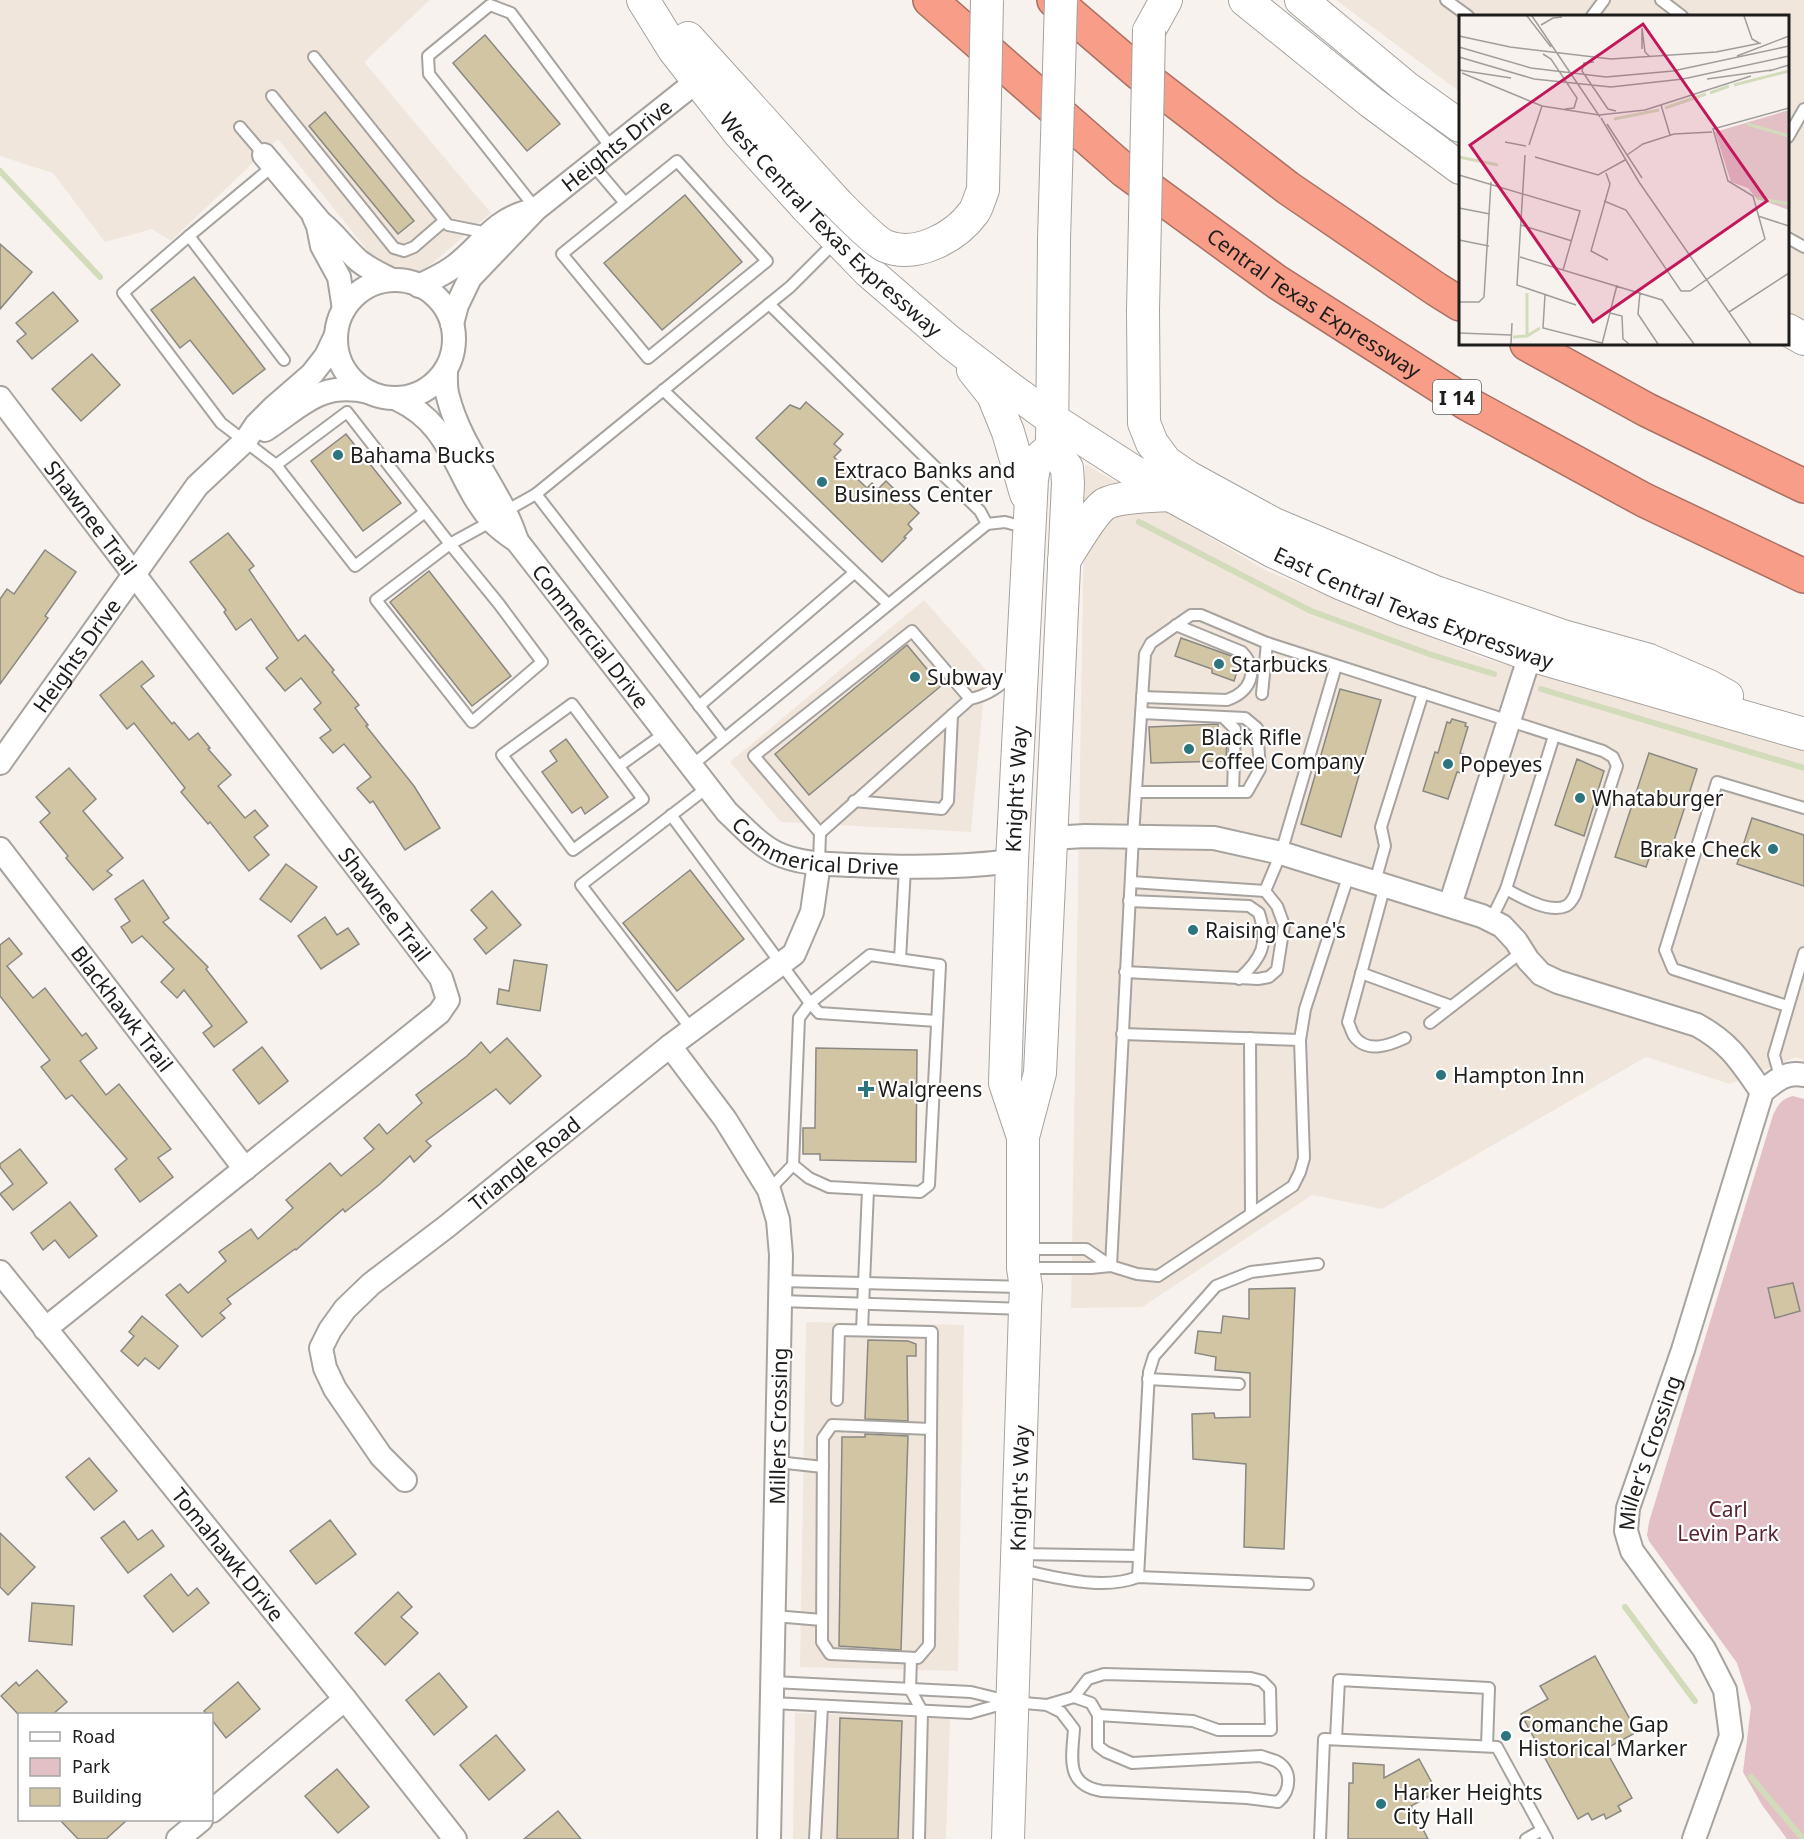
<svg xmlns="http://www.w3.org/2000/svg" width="1804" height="1839" viewBox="0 0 1804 1839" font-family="'Noto Sans',sans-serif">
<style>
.built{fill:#f1e6dc}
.green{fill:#e3bfc6}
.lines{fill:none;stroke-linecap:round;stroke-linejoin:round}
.stream{stroke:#d2dcba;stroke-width:6}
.building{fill:#d1c5a3;stroke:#8a8883;stroke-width:1.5}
.service-casing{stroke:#a7a39f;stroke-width:14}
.minor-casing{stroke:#a7a39f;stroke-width:26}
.secondary-casing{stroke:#a7a39f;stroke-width:34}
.motorway-casing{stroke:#ab7062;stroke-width:36}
.service{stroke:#fff;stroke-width:10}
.minor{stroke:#fff;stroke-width:22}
.secondary{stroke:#fff;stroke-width:32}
.motorway{stroke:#f79d88;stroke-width:33}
.secondary-bridge-casing{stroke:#a7a39f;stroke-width:34;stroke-linecap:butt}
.secondary-bridge{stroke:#fff;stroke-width:32}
.poi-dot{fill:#2c747e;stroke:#fff;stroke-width:2}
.labels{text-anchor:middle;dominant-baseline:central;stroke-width:4.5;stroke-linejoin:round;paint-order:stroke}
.shield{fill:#fff;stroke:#62615f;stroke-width:1.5}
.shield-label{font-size:20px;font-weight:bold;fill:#1e1d1b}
.street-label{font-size:21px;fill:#1e1d1b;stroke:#fff}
.poi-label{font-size:21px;fill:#1e1d1b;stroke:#fff;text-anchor:start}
.park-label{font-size:21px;fill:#582432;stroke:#fff}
.inset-river{fill:none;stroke:#d2dcba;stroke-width:3}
.inset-road{fill:none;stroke:#a09d9a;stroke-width:1.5}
.view{fill:#c2185b;fill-opacity:0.15;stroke:#c2185b;stroke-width:3}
.inset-edge{fill:none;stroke:#1e1d1b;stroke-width:3}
</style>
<rect width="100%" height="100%" fill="#f7f2ee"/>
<g class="built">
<path d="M0 0H430L364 62 491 213 421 273 396 270 379 265 278 139 171 241 152 229 105 242 53 173 0 156Z"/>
<path d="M1336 0H1804V323L1788 313V16H1460V92Z"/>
<path d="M1085 464 1267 571 1480 657 1804 751V1060L1796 1057 1730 1084 1646 1057 1382 1209 1312 1195 1142 1307 1071 1308Z"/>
<path d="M924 600 986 670 971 832 781 822 730 762Z"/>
<path d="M806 1322 964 1325 958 1671 800 1667Z"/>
<path d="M795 1713 950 1719 946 1839H793Z"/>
</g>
<path class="green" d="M1793 1096 1804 1099V1839H1787L1762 1805 1743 1772 1751 1707 1737 1663 1649 1541 1647 1535 1649 1522 1773 1115C1778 1105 1781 1099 1793 1096Z"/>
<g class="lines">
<g class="stream">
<path d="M0 171 100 277"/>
<path d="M1139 522 1311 611 1432 655 1494 674"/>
<path d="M1541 689 1804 768"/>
<path d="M1625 1607 1695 1701"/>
<path d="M1751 1777 1803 1839"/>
</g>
</g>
<g class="building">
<path d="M485 35 560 124 527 151 453 63Z"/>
<path d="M325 112 414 221 398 234 309 126Z"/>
<path d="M685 195 742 262 662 330 604 263Z"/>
<path d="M0 244 32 272 0 309Z"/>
<path d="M194 277 265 369 233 394 190 340 180 348 151 310Z"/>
<path d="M53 292 78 321 32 359 17 341 26 334 16 323Z"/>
<path d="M92 354 120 385 81 421 52 389Z"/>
<path d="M806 402 843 434 834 444 841 450 834 457 867 488 872 483 878 489 886 481 919 513 908 524 912 529 904 537 906 538 882 562 756 438 790 405 800 409Z"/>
<path d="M346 434 401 503 363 531 311 461Z"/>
<path d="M228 533 254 566 249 570 298 641 305 635 334 670 332 672 359 705 355 708 368 725 366 726 414 786 440 828 405 850 373 801 370 803 357 788 371 777 344 744 333 753 320 738 331 730 314 709 321 703 301 678 285 691 266 668 278 658 251 619 236 630 224 612 226 610 190 562Z"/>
<path d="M45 550 76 572 45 616 48 618 0 684V599L7 589 14 594Z"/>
<path d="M429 571 511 676 472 706 390 602Z"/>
<path d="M1181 638 1237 658 1240 662 1234 681 1212 673V669L1175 656Z"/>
<path d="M907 645 941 686 809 795 775 754Z"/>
<path d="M142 661 154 676 141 686 172 724 174 722 189 740 198 733 210 748 208 749 231 775 218 786 245 818 255 810 268 826 254 837 269 855 249 871 210 822 208 824 181 792 185 788 134 723 127 729 100 695Z"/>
<path d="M1340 689 1381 700 1341 837 1301 824Z"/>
<path d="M1452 719 1466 723 1465 726 1468 727 1460 753 1466 755 1461 773 1457 772 1448 799 1423 791 1435 752 1438 753 1447 722 1450 723Z"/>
<path d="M1218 724 1219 738 1227 737 1226 761 1151 763 1149 727Z"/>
<path d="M566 739 608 797 585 814 581 807 572 813 542 772 557 761 550 751Z"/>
<path d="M1649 753 1697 769 1668 859 1651 853 1646 867 1615 857Z"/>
<path d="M1577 759 1604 771 1584 836 1555 825Z"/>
<path d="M69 768 96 799 83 811 123 858 107 871 112 875 93 890 66 858 68 856 40 822 50 813 36 797Z"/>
<path d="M1752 818 1804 835V886L1737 864Z"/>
<path d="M286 864 317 887 291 922 260 899Z"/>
<path d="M690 870 744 939 677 991 623 923Z"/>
<path d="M143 880 169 918 163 922 208 967 206 969 247 1022 214 1047 203 1033 212 1026 184 990 177 998 161 982 174 969 142 936 132 943 121 927 130 921 115 899Z"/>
<path d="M492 891 521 925 486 954 474 939 487 928 471 910Z"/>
<path d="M325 917 337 935 348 928 359 944 321 969 298 936Z"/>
<path d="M9 938 22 954 7 966 33 998 45 988 82 1036 86 1033 97 1048 80 1061 106 1095 119 1084 171 1149 158 1158 173 1177 140 1202 115 1169 127 1159 72 1095 66 1099 41 1067 50 1060 0 996V945Z"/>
<path d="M514 960 547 965 540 1011 497 1004 499 989 509 991Z"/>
<path d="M507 1038 541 1076 510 1104 496 1089 426 1141 431 1146 414 1162 410 1156 380 1184 345 1212 343 1209 296 1250 295 1249 227 1299 231 1304 220 1313 225 1318 202 1337 166 1295 180 1284 188 1293 226 1261 219 1252 251 1229 258 1239 293 1208 286 1200 330 1163 341 1176 374 1149 364 1138 379 1124 387 1134 422 1103 416 1095 467 1056 481 1042 490 1053Z"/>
<path d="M262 1047 288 1081 259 1104 233 1070Z"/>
<path d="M816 1048 917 1050 916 1162 820 1160V1154H803V1128H815Z"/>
<path d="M20 1149 47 1183 13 1210 0 1194 13 1184 0 1167V1164Z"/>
<path d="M70 1202 97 1236 69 1258 55 1240 43 1250 31 1233Z"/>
<path d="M1793 1283 1800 1311 1775 1318 1768 1288Z"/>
<path d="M1295 1288 1284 1549 1244 1547 1246 1464 1193 1459 1192 1414 1214 1413 1215 1418 1250 1417V1373L1215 1370 1216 1357 1195 1353 1198 1331 1221 1333 1223 1316 1249 1319V1289Z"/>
<path d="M142 1316 178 1346 159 1369 145 1358 138 1366 121 1351 134 1336 129 1332Z"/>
<path d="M868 1340 908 1341 916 1344V1356H907L908 1421 865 1419Z"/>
<path d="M865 1434 908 1436 901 1650 839 1646 842 1437H865Z"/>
<path d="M89 1458 117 1491 94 1510 66 1477Z"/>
<path d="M330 1520 356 1554 316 1584 290 1551Z"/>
<path d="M124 1521 138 1540 152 1530 164 1546 128 1573 101 1538Z"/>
<path d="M0 1533 35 1567 8 1595 0 1587Z"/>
<path d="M171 1574 188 1596 197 1588 209 1603 173 1632 144 1596Z"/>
<path d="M398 1592 412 1607 401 1617 418 1633 385 1665 355 1633Z"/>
<path d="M32 1603 74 1606 72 1645 29 1641Z"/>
<path d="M1595 1656 1637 1732 1605 1749 1632 1798 1618 1806 1621 1811 1606 1819 1604 1814 1592 1820 1588 1813 1578 1819 1521 1714 1548 1699 1540 1686Z"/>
<path d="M37 1670 67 1702 53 1714H18L1 1696 16 1682 19 1686Z"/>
<path d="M439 1673 467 1707 434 1735 406 1700Z"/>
<path d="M238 1682 260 1709 226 1738 212 1720V1714H207L204 1711Z"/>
<path d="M840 1718 902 1721 898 1839H837Z"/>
<path d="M496 1735 525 1770 489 1800 460 1765Z"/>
<path d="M1419 1759 1437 1792 1411 1806 1428 1839H1348L1349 1783H1353V1763L1384 1765V1778Z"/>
<path d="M337 1769 369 1807 338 1833 305 1796Z"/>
<path d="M558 1811 581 1839H524Z"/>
<path d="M60 1820H127L106 1839H78Z"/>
</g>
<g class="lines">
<defs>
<g id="service">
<path d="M1446 0 1468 16"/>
<path d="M1661 0 1682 16"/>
<path d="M1592 16 1604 0"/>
<path d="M314 57 448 225 488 233"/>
<path d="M272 96 394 248 404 251 414 247 444 221"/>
<path d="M240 127 264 155"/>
<path d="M1788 137 1804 109"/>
<path d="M677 161 767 261 648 358 562 254Z"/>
<path d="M593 165 625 203"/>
<path d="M536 209 429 74 428 56 490 5 511 13 612 149"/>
<path d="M189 236 273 166"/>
<path d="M1788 238 1804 247"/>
<path d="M769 304 980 511 987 524"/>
<path d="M284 360 189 236 123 293 221 423 276 465 355 566 425 512"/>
<path d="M663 390 888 604"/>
<path d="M276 465 347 412 450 544 492 521"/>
<path d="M536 494 724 738"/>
<path d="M506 511 536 494 769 304 790 287 835 242"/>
<path d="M450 544 499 604 542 662 472 722 376 600Z"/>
<path d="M1262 694 1267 643"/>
<path d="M1142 697 1227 700C1250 692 1260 671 1242 652L1176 625"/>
<path d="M970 699 912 631 754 756 820 833 970 699C989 695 1000 686 1014 673"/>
<path d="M572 704 643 799 573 850 502 755Z"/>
<path d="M699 706 854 573"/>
<path d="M1223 717 1235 729 1233 792"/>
<path d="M619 766 665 733"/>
<path d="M691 766 987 524 1005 522 1027 528"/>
<path d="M1136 792H1247L1260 769 1257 728 1245 718 1141 713"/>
<path d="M854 801 942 809 948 801 952 715"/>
<path d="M671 815 810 1003 819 1013 937 1021"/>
<path d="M819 863 820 833"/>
<path d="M1349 874 1305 1009 1300 1040 1304 1158 1300 1172 1293 1186 1158 1276 1137 1274 1111 1266 1133 836 1145 654 1151 643 1191 615H1201L1267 643 1603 751 1613 757 1617 766 1575 895C1573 899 1570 904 1566 906 1550 914 1520 897 1506 889"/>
<path d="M1131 882 1265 891"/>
<path d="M1375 882 1385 846 1381 827 1423 693"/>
<path d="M1385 885 1348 1022C1350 1026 1352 1033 1354 1036 1367 1054 1390 1045 1405 1038"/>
<path d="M1129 901 1249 906 1259 913C1269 944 1262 958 1239 979"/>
<path d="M1491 920 1506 889 1554 736"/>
<path d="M870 955 940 965 929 1185 920 1192 829 1187 809 1178 793 1165 799 1018 810 1003Z"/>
<path d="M900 959 905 868"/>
<path d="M1125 972 1258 979 1269 977 1277 970 1284 925 1277 906 1265 891 1281 853 1336 666"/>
<path d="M1361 973 1451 1006"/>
<path d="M1787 1006 1673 969 1665 950 1717 782 1804 808"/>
<path d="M1430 1023 1523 951"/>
<path d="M692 1030 581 885 708 787"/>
<path d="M1122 1034 1300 1040"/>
<path d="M1250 1038 1251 1214"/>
<path d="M1780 1077 1774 1055 1804 953"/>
<path d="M769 1190 793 1165"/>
<path d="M1025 1249H1086L1111 1266 1091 1268H1026"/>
<path d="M781 1281 1023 1287"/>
<path d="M780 1301 1023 1309"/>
<path d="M862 1330 868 1190"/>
<path d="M1148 1379 1239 1384"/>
<path d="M837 1400 839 1330 932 1332 929 1645 918 1658 830 1654 822 1642 823 1438 832 1425 931 1429"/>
<path d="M777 1462 823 1467"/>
<path d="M1019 1554 1139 1556"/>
<path d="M1020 1570C1057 1577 1101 1591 1138 1577L1308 1584"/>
<path d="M1138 1577 1149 1372 1154 1356 1216 1286 1251 1272 1318 1264"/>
<path d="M774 1616 822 1620"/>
<path d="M911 1658 910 1689 922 1711 919 1839"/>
<path d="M773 1682 971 1692 1012 1702 1047 1705 1074 1697 1091 1703 1098 1715V1746L1106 1752 1132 1763 1261 1756C1266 1758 1271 1759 1276 1761 1293 1770 1291 1791 1278 1802L1247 1798 1102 1791C1065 1785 1072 1758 1074 1729L1061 1712 1047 1705"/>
<path d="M1074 1697 1088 1679 1104 1674 1251 1678 1262 1681 1270 1689 1271 1730H1218L1193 1721 1098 1715"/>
<path d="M772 1703 970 1713 1009 1702"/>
<path d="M1336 1739 1339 1680 1489 1688 1487 1746"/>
<path d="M815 1839 822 1706"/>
<path d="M1320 1839 1324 1739 1497 1747 1547 1839"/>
<path d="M1526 1839 1542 1830"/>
</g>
<g id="minor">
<path d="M264 155 321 223C335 234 345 249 359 261 369 269 380 274 392 280"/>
<path d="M314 217 318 226 322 246 339 277 344 309"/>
<circle cx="395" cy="339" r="59"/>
<path d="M419 286C432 279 445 274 456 265 481 246 492 222 526 212"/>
<path id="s1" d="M452 324 457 305 470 278 536 209 697 81"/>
<path d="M446 369C446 378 445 388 448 397 461 449 501 490 517 541"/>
<path id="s2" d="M0 398 441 978 448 1000 439 1013 45 1329"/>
<path id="s3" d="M397 399C455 426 454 478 492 521 499 529 508 535 517 541L727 812C742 826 757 843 776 853 799 864 826 864 852 865 906 868 959 868 1012 861"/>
<path d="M265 430C303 405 320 381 369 392"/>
<path id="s4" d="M0 763 197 486 246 440 256 425 274 407 312 374 326 356 335 337"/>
<path d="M1051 838 1085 836 1214 838 1281 853 1482 916 1502 926 1516 941 1528 960 1541 974 1558 982 1697 1025C1731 1044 1740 1061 1762 1092"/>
<path id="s5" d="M0 849 245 1169"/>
<path d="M1450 905 1530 655"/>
<path d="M670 1046 725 1119 769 1190 778 1220 781 1255 769 1839"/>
<path id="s6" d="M0 1272 345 1699 455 1839"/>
<path id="s7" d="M405 1480 381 1456 335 1389 325 1368 321 1348 330 1330 345 1309 371 1284 446 1227 670 1046 794 954 812 912 819 863"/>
<path d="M212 1811 345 1699"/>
<path d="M178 1839 201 1820"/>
<path id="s8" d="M1694 1839 1731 1736 1725 1690 1704 1649 1632 1551 1626 1531 1628 1508 1683 1350 1762 1092C1775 1081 1786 1071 1804 1075"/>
</g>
<g id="secondary">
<path id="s9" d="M643 0 674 50 739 133 807 208 869 272 950 342 1003 383 1052 419 1170 495 1272 551 1342 584 1403 609 1530 655 1804 734"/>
<path d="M1245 0 1371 102 1460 168"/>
<path d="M1301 0 1407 88 1460 126"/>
<path d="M1149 31 1166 0"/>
<path d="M688 38 836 202"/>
<path d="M1143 311 1144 423 1152 443 1166 462 1188 477 1274 524 1433 591 1566 637 1649 660 1709 686 1727 696"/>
<path d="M1788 330 1804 339"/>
<path d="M973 370 993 395 1008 432 1026 494"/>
<path d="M1064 561C1072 548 1093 512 1105 504 1119 496 1154 496 1170 495"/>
<path id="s10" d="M1023 1137 1005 1083 1012 861 1032 479 1035 462 1052 447"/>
<path id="s11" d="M1008 1839 1025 1309 1026 1287 1023 1268V1137L1040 1073 1068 483 1067 468 1052 447 1054 240"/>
</g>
<g id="motorway">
<path id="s12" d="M930 0 1125 171 1277 282 1468 404 1644 500 1804 576"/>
<path d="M1054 0 1139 73 1288 188 1436 289 1460 304"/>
<path d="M1527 344 1647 410 1804 486"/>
</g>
</defs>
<use href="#service" class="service-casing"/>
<use href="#minor" class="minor-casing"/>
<use href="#secondary" class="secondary-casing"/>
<use href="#motorway" class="motorway-casing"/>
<use href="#service" class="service"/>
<use href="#minor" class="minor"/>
<use href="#secondary" class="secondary"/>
<use href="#motorway" class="motorway"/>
<defs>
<g id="secondary-bridge">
<path d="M836 202C846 212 874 241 885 246 916 259 956 237 974 212 978 206 980 197 983 190L987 0"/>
<path d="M1054 240 1061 0"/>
<path d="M1143 311 1149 31"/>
</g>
</defs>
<use href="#secondary-bridge" class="secondary-bridge-casing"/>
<use href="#secondary-bridge" class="secondary-bridge"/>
</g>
<g class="poi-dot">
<circle cx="338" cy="455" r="6"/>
<circle cx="822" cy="482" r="6"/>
<circle cx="1219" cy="664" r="6"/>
<circle cx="915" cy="677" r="6"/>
<circle cx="1189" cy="749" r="6"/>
<circle cx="1448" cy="764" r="6"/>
<circle cx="1580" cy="798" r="6"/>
<circle cx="1773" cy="849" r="6"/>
<circle cx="1193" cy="930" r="6"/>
<circle cx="1441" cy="1075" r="6"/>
<path d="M863 1080h6v6h6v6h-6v6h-6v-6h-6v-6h6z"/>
<circle cx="1506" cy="1736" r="6"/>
<circle cx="1381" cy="1804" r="6"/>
</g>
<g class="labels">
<rect class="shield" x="1433" y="380" width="48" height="34" rx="4.5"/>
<g class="shield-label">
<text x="1457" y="397">I 14</text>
</g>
<g class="street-label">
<text stroke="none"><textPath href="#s1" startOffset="248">Heights Drive</textPath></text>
<text stroke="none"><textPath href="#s9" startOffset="294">West Central Texas Expressway</textPath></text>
<text stroke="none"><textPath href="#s12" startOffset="490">Central Texas Expressway</textPath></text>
<text stroke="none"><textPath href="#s2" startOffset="150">Shawnee Trail</textPath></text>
<text stroke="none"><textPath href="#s9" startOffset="999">East Central Texas Expressway</textPath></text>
<text stroke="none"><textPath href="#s3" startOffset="310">Commercial Drive</textPath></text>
<text stroke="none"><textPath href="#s4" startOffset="132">Heights Drive</textPath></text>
<text stroke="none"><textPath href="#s10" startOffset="351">Knight's Way</textPath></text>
<text stroke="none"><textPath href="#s3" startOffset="633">Commerical Drive</textPath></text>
<text stroke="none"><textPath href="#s2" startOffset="636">Shawnee Trail</textPath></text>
<text stroke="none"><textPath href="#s5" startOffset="201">Blackhawk Trail</textPath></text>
<text stroke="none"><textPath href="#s7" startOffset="436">Triangle Road</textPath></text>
<text transform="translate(778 1426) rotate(-89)">Millers Crossing</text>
<text stroke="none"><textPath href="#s8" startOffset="426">Miller's Crossing</textPath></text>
<text stroke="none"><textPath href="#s11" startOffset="351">Knight's Way</textPath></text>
<text stroke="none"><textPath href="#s6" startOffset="363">Tomahawk Drive</textPath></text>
</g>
<g class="poi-label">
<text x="350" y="455">Bahama Bucks</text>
<text x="834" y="470">Extraco Banks and<tspan x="834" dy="24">Business Center</tspan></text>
<text x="1231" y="664">Starbucks</text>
<text x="927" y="677">Subway</text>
<text x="1201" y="737">Black Rifle<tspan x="1201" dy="24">Coffee Company</tspan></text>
<text x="1460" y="764">Popeyes</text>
<text x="1592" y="798">Whataburger</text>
<text x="1761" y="849" text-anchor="end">Brake Check</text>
<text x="1205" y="930">Raising Cane's</text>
<text x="1453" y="1075">Hampton Inn</text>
<text x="878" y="1089">Walgreens</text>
<text x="1518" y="1724">Comanche Gap<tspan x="1518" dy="24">Historical Marker</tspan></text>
<text x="1393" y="1792">Harker Heights<tspan x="1393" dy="24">City Hall</tspan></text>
</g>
<g class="park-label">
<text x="1728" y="1509">Carl<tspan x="1728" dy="24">Levin Park</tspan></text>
</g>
</g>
<g transform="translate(1459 15)">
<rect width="330" height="330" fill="#f7f2ee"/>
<path d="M330 95V195L297 183 289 173 272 167 256 117Z" fill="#e3bfc6"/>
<path class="inset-river" d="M275 70 330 56M251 78 270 71M206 93 247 79M155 104 200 95M288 109 330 121M0 142 39 150M298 183 330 189M68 321V278M54 322 68 321 81 313"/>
<path class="inset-road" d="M68 1 92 32M73 1 141 102M285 1 293 24 300 28M82 10 94 3 103 2M183 13 186 37 191 42M0 21 51 32 152 44 257 37 302 28M0 32 72 53 147 62 214 56 330 31M183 34V13M84 39 92 44 118 83 115 93 106 94M278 41 330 21M0 42 75 64 152 72 224 64 330 41M135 47 125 48 123 56 149 94 157 96M0 55 52 63M310 56 330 50M3 58 83 91 140 100 186 95 292 61M248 64 313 55M202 90 211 120M142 103 180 167 292 329M148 109 183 163M46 127 67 131M70 130 83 91M66 140 58 270 117 290M168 140 184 129 215 119 253 117M76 142 139 160 166 145M147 158 151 169 132 236 149 245M0 160 121 196 104 255M145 186 167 195 222 276H231L306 224 294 181 269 166 254 114 330 93M0 193 31 199M299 201 330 211M62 210 113 226M0 225 30 231M61 242 203 285 235 329M181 277 179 299 199 329M86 280 84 313 143 328M0 287H20L25 282 32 167M270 297 330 258M151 298 163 301 164 324 170 329M0 318 52 320M52 329 53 308M143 329 158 270"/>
<path class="view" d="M184 9 308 186 134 307 11 130Z"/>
<rect width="330" height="330" class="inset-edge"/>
</g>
<rect x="18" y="1713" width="195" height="108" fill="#ffffff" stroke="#a5a5a4" stroke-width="1.5"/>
<rect x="30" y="1732" width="30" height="9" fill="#ffffff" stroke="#a5a5a4" stroke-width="1.5"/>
<text x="72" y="1743" font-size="18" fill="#1e1d1b">Road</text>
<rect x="30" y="1758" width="30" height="18" fill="#e3bfc6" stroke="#a5a5a4" stroke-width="1.5"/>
<text x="72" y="1773" font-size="18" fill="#1e1d1b">Park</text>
<rect x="30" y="1788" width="30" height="18" fill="#d1c5a3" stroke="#a5a5a4" stroke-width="1.5"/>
<text x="72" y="1803" font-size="18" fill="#1e1d1b">Building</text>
</svg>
